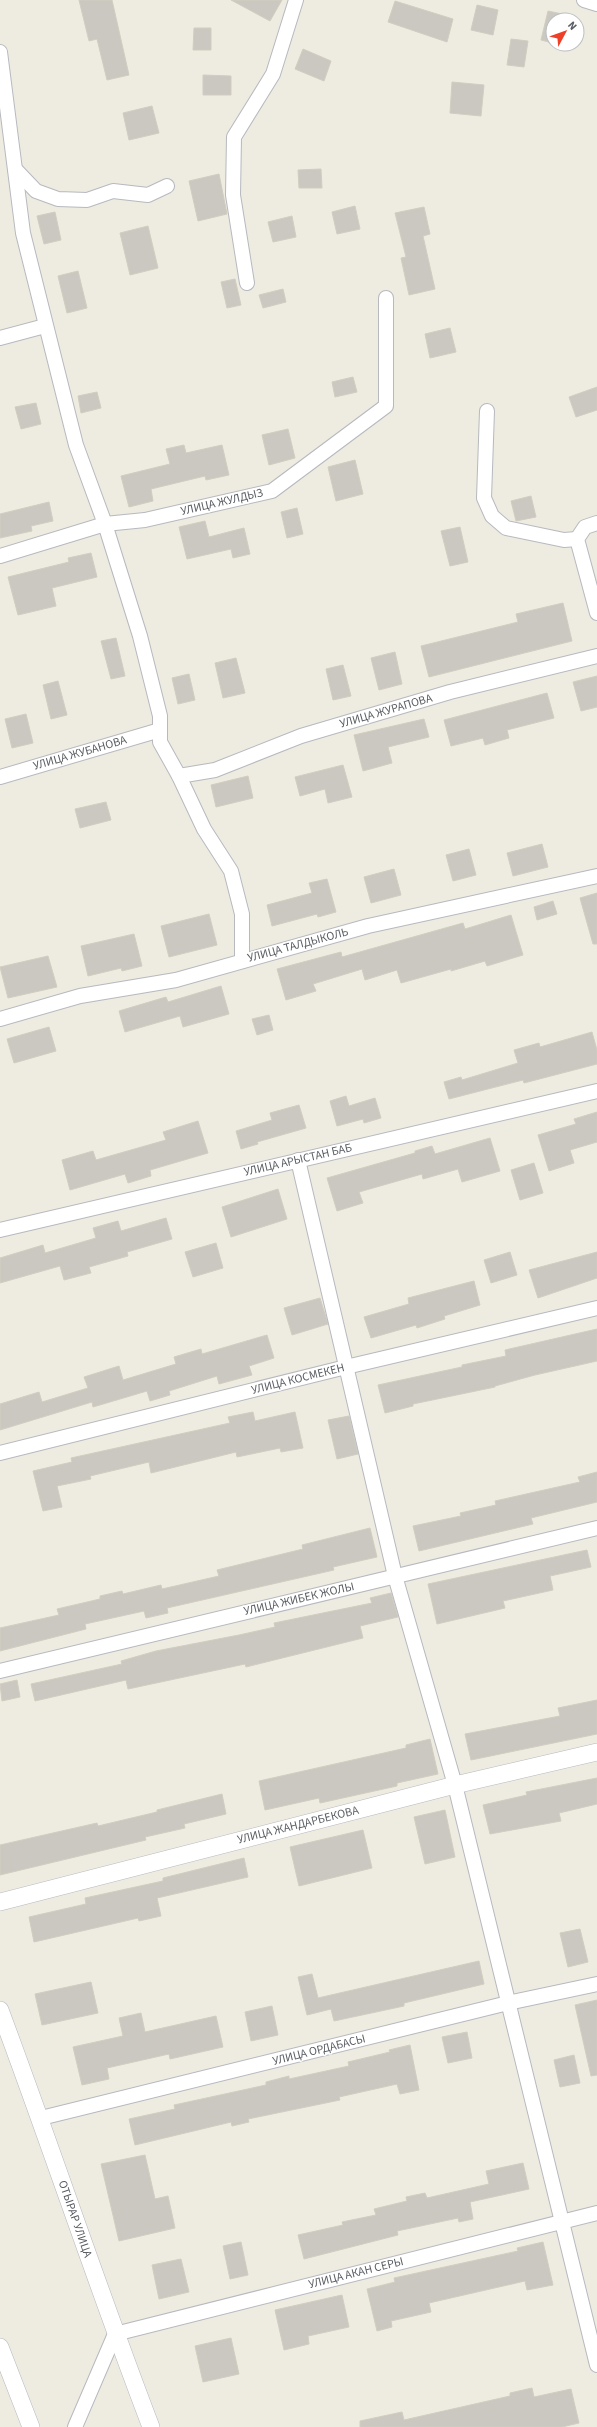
<svg xmlns="http://www.w3.org/2000/svg" width="597" height="2427" viewBox="0 0 597 2427" font-family="'Source Sans 3',sans-serif">
<style>
.building{fill:#cac8c1;stroke:#d2cdc0}
.lines{fill:none;stroke-linecap:round;stroke-linejoin:round}
.minor-casing{stroke:#b7b9bf;stroke-width:16}
.tertiary-casing{stroke:#b7b9bf;stroke-width:18}
.minor{stroke:#fff;stroke-width:14}
.tertiary{stroke:#fff;stroke-width:17}
.labels{text-anchor:middle;dominant-baseline:central;stroke-width:3;stroke-linejoin:round;paint-order:stroke}
.street-label{font-size:12px;fill:#5a5e63;stroke:#fff}
</style>
<rect width="100%" height="100%" fill="#eeebe1"/>
<g class="building">
<path d="M79 0H112L129 75 107 80 97 39 89 41Z"/>
<path d="M231 0H282L270 21Z"/>
<path d="M395 1 453 19 447 42 388 22Z"/>
<path d="M477 5 498 10 493 35 471 30Z"/>
<path d="M548 11 567 15 566 20H553V43L541 40Z"/>
<path d="M194 28H211V50H193Z"/>
<path d="M511 39 528 41 524 67 507 65Z"/>
<path d="M303 49 331 61 324 81 295 69Z"/>
<path d="M203 75 231 76V95H203Z"/>
<path d="M452 82 484 85 481 116 450 113Z"/>
<path d="M152 106 159 133 129 140 123 113Z"/>
<path d="M321 169 322 188H299L298 170Z"/>
<path d="M219 174 227 214 198 221 189 181Z"/>
<path d="M355 206 360 229 337 234 332 212Z"/>
<path d="M424 207 430 234 423 236 435 289 409 295 401 258 406 257 395 213Z"/>
<path d="M55 212 61 240 44 244 37 216Z"/>
<path d="M292 216 296 237 273 242 268 222Z"/>
<path d="M148 226 158 268 130 275 120 233Z"/>
<path d="M78 271 87 308 67 313 58 276Z"/>
<path d="M235 279 241 305 227 308 221 282Z"/>
<path d="M283 289 286 302 263 308 259 295Z"/>
<path d="M450 328 456 352 430 358 425 334Z"/>
<path d="M353 377 357 392 335 397 332 382Z"/>
<path d="M597 387V410L576 417 569 397Z"/>
<path d="M97 392 101 408 81 413 78 396Z"/>
<path d="M36 403 41 424 21 429 15 407Z"/>
<path d="M288 429 295 458 269 465 262 435Z"/>
<path d="M184 445 186 453 222 445 229 475 206 480 205 476 151 489 153 501 129 507 121 476 170 464 166 449Z"/>
<path d="M355 460 363 494 336 501 328 467Z"/>
<path d="M531 496 536 517 516 521 511 501Z"/>
<path d="M49 502 53 521 31 526 32 531 0 538V514Z"/>
<path d="M297 508 303 534 287 538 281 512Z"/>
<path d="M205 521 209 537 244 528 250 554 233 558 231 549 187 559 179 527Z"/>
<path d="M460 527 468 562 450 566 441 531Z"/>
<path d="M91 553 97 577 52 588 56 606 18 615 8 577 69 562 68 558Z"/>
<path d="M563 603 572 641 429 677 421 646 518 622 516 614Z"/>
<path d="M116 638 125 676 111 679 101 641Z"/>
<path d="M395 652 402 684 379 690 371 658Z"/>
<path d="M236 658 245 693 223 698 215 663Z"/>
<path d="M343 665 351 696 333 700 326 669Z"/>
<path d="M189 674 195 700 178 704 172 678Z"/>
<path d="M597 676V707L581 711 573 682Z"/>
<path d="M58 681 67 715 51 719 43 685Z"/>
<path d="M547 693 554 718 507 730 509 738 485 745 483 738 451 746 444 720Z"/>
<path d="M26 714 33 743 12 748 5 719Z"/>
<path d="M424 719 429 737 388 747 392 763 363 771 354 735Z"/>
<path d="M343 765 352 797 328 803 325 789 300 796 295 777Z"/>
<path d="M248 776 253 798 216 807 211 785Z"/>
<path d="M106 802 111 820 80 828 75 809Z"/>
<path d="M542 844 548 867 513 876 507 853Z"/>
<path d="M469 849 476 875 453 881 446 855Z"/>
<path d="M394 869 401 895 371 903 364 877Z"/>
<path d="M327 879 336 912 318 917 317 914 272 926 267 905 312 893 309 883Z"/>
<path d="M597 893V944H593L580 898Z"/>
<path d="M553 901 557 914 537 920 534 907Z"/>
<path d="M209 914 217 945 169 957 161 926Z"/>
<path d="M511 915 523 955 487 966 485 961 451 971V969L401 983 397 970 365 980 362 969 313 984 316 991 286 1000 277 969 341 952 342 957 463 923 465 929Z"/>
<path d="M134 934 142 966 122 971 121 968 88 976 81 946Z"/>
<path d="M48 956 57 987 8 998 0 967Z"/>
<path d="M221 986 229 1014 183 1027 180 1016 125 1032 119 1011 166 997 168 1002Z"/>
<path d="M269 1015 273 1030 257 1035 252 1019Z"/>
<path d="M49 1027 56 1051 14 1063 7 1039Z"/>
<path d="M592 1032 597 1050V1064L524 1083 523 1080 449 1099 444 1082 461 1077 462 1080 518 1063 514 1050 539 1043 540 1047Z"/>
<path d="M346 1096 349 1106 375 1098 381 1118 364 1123 363 1119 337 1126 330 1101Z"/>
<path d="M299 1105 306 1128 257 1142 258 1144 241 1149 236 1131 272 1120 270 1113Z"/>
<path d="M597 1112V1142L570 1150 574 1163 549 1171 538 1135 576 1124 574 1119Z"/>
<path d="M198 1121 208 1153 150 1170 151 1176 128 1183 125 1174 70 1190 62 1160 93 1151 96 1160 166 1140 163 1132Z"/>
<path d="M490 1138 500 1171 462 1182 458 1169 423 1179 422 1174 359 1192 363 1203 337 1211 327 1178 415 1153V1151L432 1146 435 1154Z"/>
<path d="M534 1163 543 1193 520 1200 511 1170Z"/>
<path d="M278 1189 287 1219 231 1237 222 1207Z"/>
<path d="M166 1218 172 1239 127 1252 128 1256 89 1267 91 1273 64 1280 60 1266 0 1283V1258L43 1245 45 1253 96 1238 93 1228 118 1221 121 1231Z"/>
<path d="M216 1243 223 1268 193 1277 185 1252Z"/>
<path d="M510 1252 517 1275 491 1283 484 1260Z"/>
<path d="M597 1252V1278L538 1298 529 1270Z"/>
<path d="M474 1281 480 1305 444 1316 445 1319 417 1328 416 1325 371 1338 364 1317 409 1304 408 1298Z"/>
<path d="M320 1298 328 1324 292 1335 284 1308Z"/>
<path d="M597 1329V1361L535 1375 495 1386V1387L413 1404V1406L385 1413 378 1385 462 1367V1365L506 1356 505 1350Z"/>
<path d="M267 1335 274 1358 249 1366 252 1375 219 1384 217 1376 169 1391 170 1395 150 1401 147 1391 93 1407 92 1402 0 1430V1404L39 1392 42 1402 88 1388 84 1377 119 1366 123 1380 176 1364 174 1357 201 1349 202 1354Z"/>
<path d="M253 1412 255 1421 295 1412 303 1448 281 1452 280 1448 237 1457 236 1452 151 1473 149 1462 90 1476 91 1479 57 1486 62 1507 43 1511 33 1471 72 1462 71 1458 230 1423 228 1417Z"/>
<path d="M349 1416 358 1454 337 1459 328 1420Z"/>
<path d="M597 1472V1502L531 1518 533 1524 419 1551 413 1526 461 1516 460 1513 496 1505 495 1501 580 1482 578 1477Z"/>
<path d="M370 1528 377 1557 333 1567 334 1570 167 1608 168 1613 146 1618 144 1611 85 1624 86 1629 0 1651V1628L59 1615 57 1609 100 1599V1596L122 1591 123 1594 161 1585 162 1589 219 1576 217 1570 303 1549 302 1545Z"/>
<path d="M587 1550 591 1567 550 1576 553 1590 503 1601 505 1608 437 1624 428 1584Z"/>
<path d="M391 1593 398 1617 360 1626 363 1638 246 1667 245 1664 128 1689 126 1680 35 1701 31 1684 122 1664 121 1661 156 1651 239 1635 275 1627 274 1623 372 1603 370 1598Z"/>
<path d="M17 1680 20 1697 2 1701 0 1684Z"/>
<path d="M597 1700V1734L471 1760 465 1734 560 1716 558 1708Z"/>
<path d="M430 1739 438 1774 397 1783V1786L320 1803 319 1798 265 1810 259 1781 406 1748V1745Z"/>
<path d="M597 1778V1804L559 1813 561 1821 490 1834 483 1805 527 1795 526 1792Z"/>
<path d="M222 1794 226 1814 184 1824 185 1828 145 1837 146 1840 0 1875V1845L97 1823 98 1826 157 1812V1810Z"/>
<path d="M445 1810 455 1857 425 1864 414 1817Z"/>
<path d="M363 1830 372 1868 299 1886 290 1847Z"/>
<path d="M244 1858 248 1877 157 1898 161 1916 139 1921 138 1918 34 1942 29 1917 86 1904 85 1898 163 1881V1878Z"/>
<path d="M580 1929 588 1962 568 1967 560 1933Z"/>
<path d="M479 1961 484 1984 404 2003V2006L334 2021 331 2009 307 2015 298 1977 312 1974 318 1998Z"/>
<path d="M91 1982 98 2013 42 2025 35 1994Z"/>
<path d="M597 2000V2075L591 2076 575 2005Z"/>
<path d="M272 2006 278 2035 251 2041 245 2012Z"/>
<path d="M141 2013 145 2032 216 2016 223 2047 170 2059 169 2054 107 2068 109 2079 82 2085 73 2047 123 2036 119 2018Z"/>
<path d="M467 2032 472 2058 448 2063 442 2037Z"/>
<path d="M410 2045 419 2090 400 2094 397 2084 339 2097 340 2100 248 2119 249 2122 232 2126 231 2122 135 2145 129 2119 175 2109 174 2105 266 2085V2082L289 2076V2079L349 2066 348 2062 390 2052 389 2050Z"/>
<path d="M574 2055 580 2083 560 2087 554 2060Z"/>
<path d="M145 2155 155 2199 168 2196 175 2228 119 2241 101 2164Z"/>
<path d="M523 2163 529 2189 470 2202 473 2219 459 2222 458 2218 397 2231 398 2235 304 2259 298 2235 343 2225 342 2222 376 2215 374 2209 407 2201 406 2197 425 2193 427 2198 489 2184 486 2171Z"/>
<path d="M241 2242 248 2275 230 2279 223 2246Z"/>
<path d="M543 2242 553 2285 527 2290 525 2281 429 2303 431 2312 391 2321 392 2327 377 2331 367 2289 395 2282 394 2278 518 2251 517 2248Z"/>
<path d="M181 2259 189 2292 159 2299 152 2265Z"/>
<path d="M342 2295 349 2327 308 2336 309 2344 284 2350 275 2310Z"/>
<path d="M231 2338 239 2374 203 2382 195 2346Z"/>
<path d="M532 2388 534 2397 571 2389 579 2423 562 2427H360V2421L402 2412 404 2420 510 2396V2393Z"/>
</g>
<g class="lines">
<defs>
<g id="minor">
<path d="M584 0 597 4"/>
<path d="M0 52 23 233 76 445 105 524 140 636 160 716V742L179 776 204 829 231 871 242 914V961"/>
<path d="M15 169 36 191 58 199 87 200 113 191 148 195 167 186"/>
<path d="M247 283 233 195 234 137 273 74 296 0"/>
<path d="M0 338 45 326"/>
<path d="M487 411 484 498 492 516 506 528 564 540 577 539"/>
<path d="M597 523 585 527 577 539 597 613"/>
<path d="M0 556 105 524 145 520 272 491 386 406V298"/>
<path d="M179 776 215 770 301 736 450 692 597 656"/>
<path d="M0 777 160 730"/>
<path d="M0 1019 80 996 176 980 368 926 597 876"/>
<path d="M298 1160 395 1576 455 1785 597 2365"/>
<path d="M0 1230 597 1091"/>
<path d="M0 1453 346 1367 597 1308"/>
<path d="M0 1671 597 1528"/>
<path d="M41 2118 508 2003 597 1984"/>
<path d="M75 2427 115 2334 597 2213"/>
</g>
<g id="tertiary">
<path d="M0 1902 455 1785 597 1752"/>
<path d="M0 2010C52 2149 98 2289 151 2427"/>
<path d="M0 2347 31 2427"/>
</g>
</defs>
<use href="#minor" class="minor-casing"/>
<use href="#tertiary" class="tertiary-casing"/>
<use href="#minor" class="minor"/>
<use href="#tertiary" class="tertiary"/>
</g>
<g class="labels">
<g class="street-label">
<text transform="translate(222 502) rotate(-13)">УЛИЦА ЖУЛДЫЗ</text>
<text transform="translate(386 711) rotate(-16)">УЛИЦА ЖУРАПОВА</text>
<text transform="translate(80 753) rotate(-16)">УЛИЦА ЖУБАНОВА</text>
<text transform="translate(298 945) rotate(-15)">УЛИЦА ТАЛДЫКОЛЬ</text>
<text transform="translate(298 1160) rotate(-13)">УЛИЦА АРЫСТАН БАБ</text>
<text transform="translate(298 1379) rotate(-14)">УЛИЦА КОСМЕКЕН</text>
<text transform="translate(299 1599) rotate(-13)">УЛИЦА ЖИБЕК ЖОЛЫ</text>
<text transform="translate(298 1825) rotate(-14)">УЛИЦА ЖАНДАРБЕКОВА</text>
<text transform="translate(319 2050) rotate(-14)">УЛИЦА ОРДАБАСЫ</text>
<text transform="translate(75 2219) rotate(71)">ОТЫРАР УЛИЦА</text>
<text transform="translate(356 2273) rotate(-14)">УЛИЦА АКАН СЕРЫ</text>
</g>
</g>
<g transform="translate(565 32) rotate(49)"><circle r="19" fill="#ffffff" stroke="#bdbfc1"/>
<path d="M0-3L7 15L0 10L-7 15Z" fill="#ef3f26"/>
<text y="-6" font-size="11" font-weight="bold" text-anchor="middle" fill="#5a5e63">N</text>
</g>
</svg>
